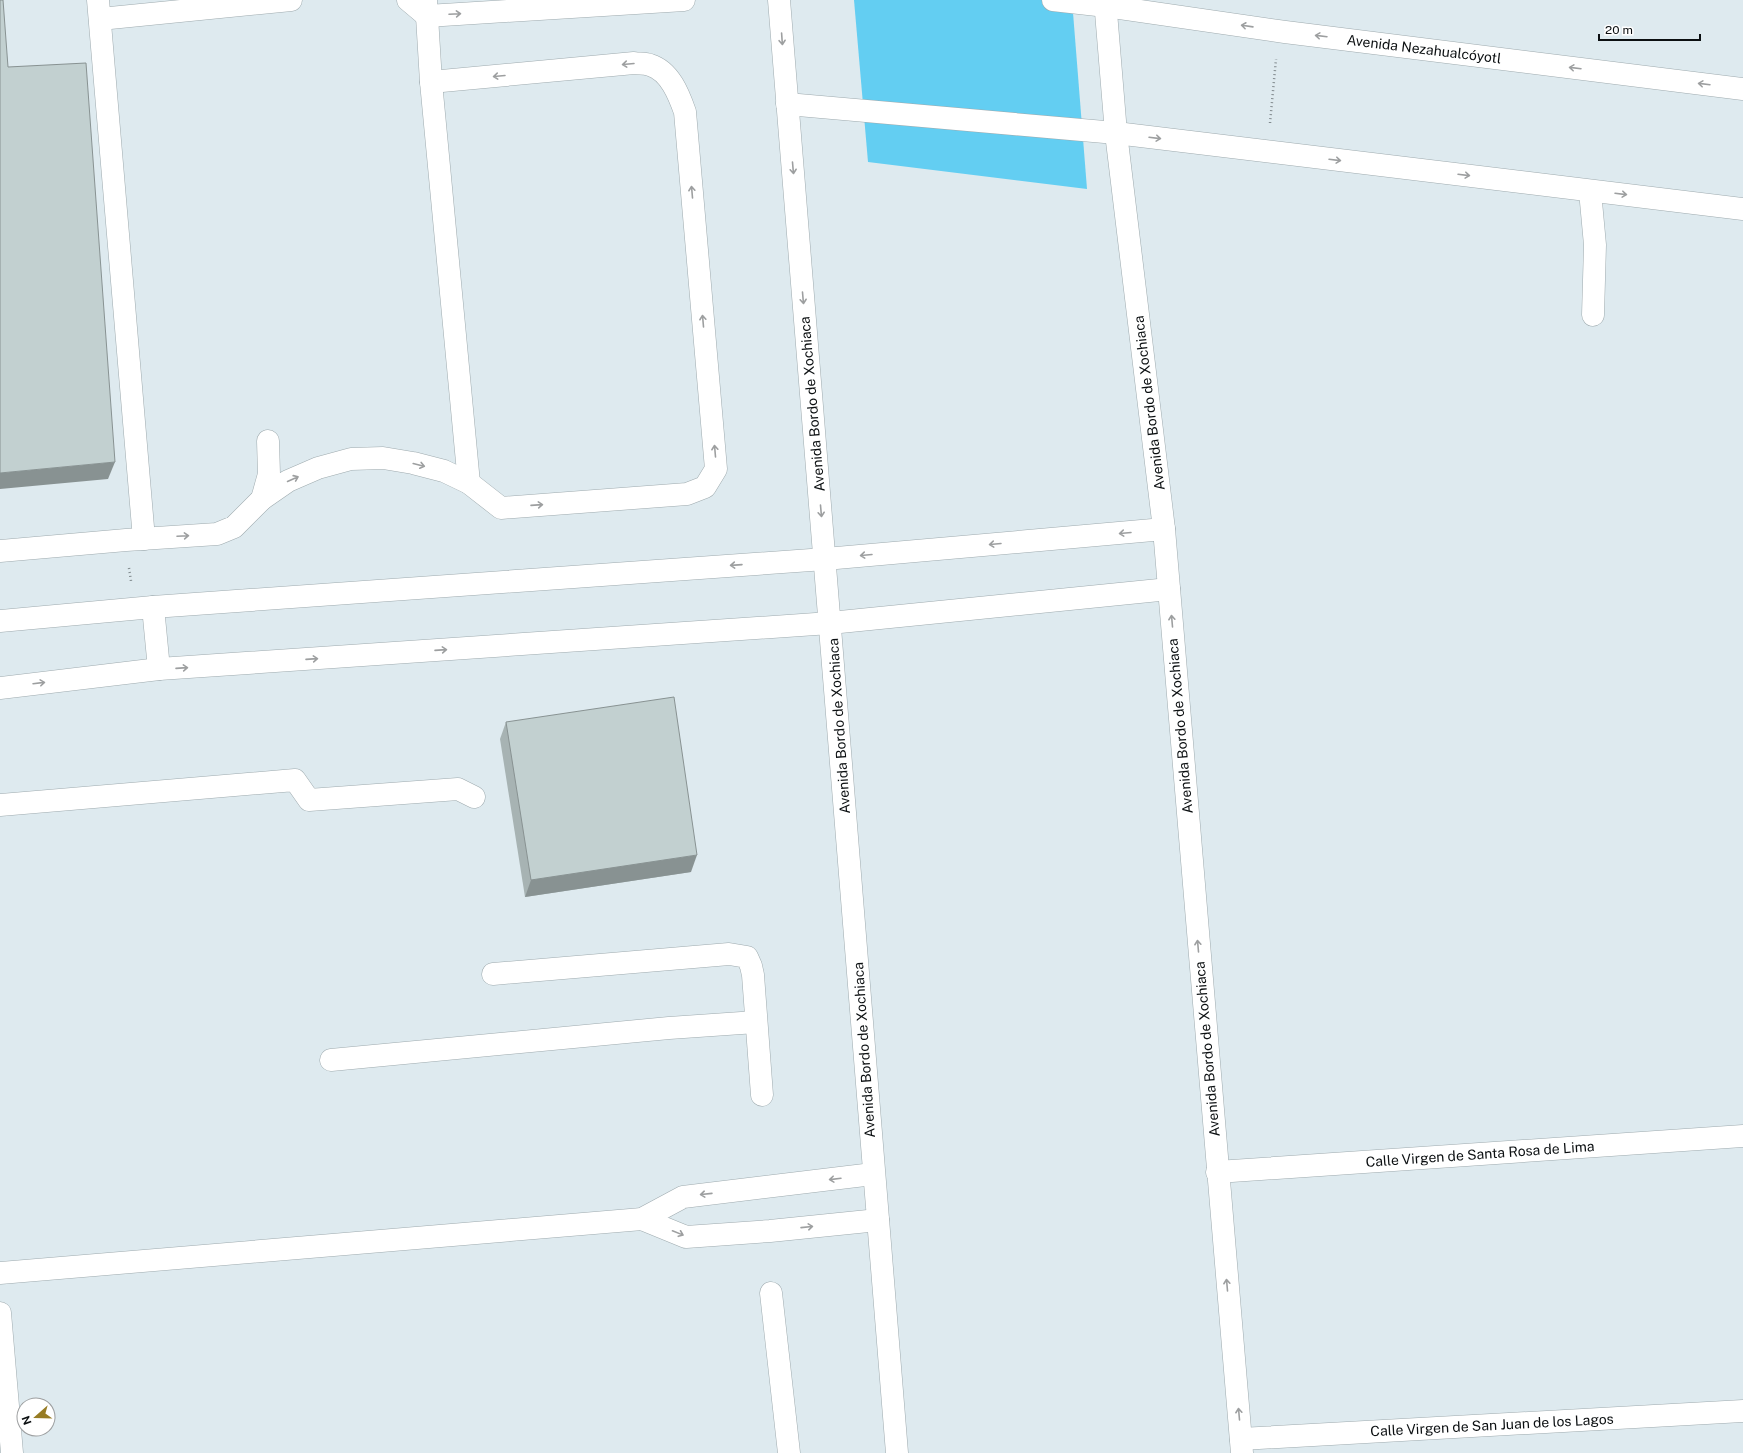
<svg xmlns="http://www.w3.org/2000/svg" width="1743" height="1453" viewBox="0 0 1743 1453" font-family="'Public Sans',sans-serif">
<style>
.green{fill:#63cef2}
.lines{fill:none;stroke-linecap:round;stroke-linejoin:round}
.minor-casing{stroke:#9eaaae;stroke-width:23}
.major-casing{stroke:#9eaaae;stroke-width:23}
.path{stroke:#828b8f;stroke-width:2.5;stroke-dasharray:1 3;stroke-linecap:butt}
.minor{stroke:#fff;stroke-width:22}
.major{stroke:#fff;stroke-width:22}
.wall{fill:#a7b3b3}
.shaded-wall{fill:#889292}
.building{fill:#c2d0d0;stroke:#889292}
.oneway{stroke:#9d9fa0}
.labels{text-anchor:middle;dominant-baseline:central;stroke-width:3;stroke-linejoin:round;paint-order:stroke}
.street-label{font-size:14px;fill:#0b0f11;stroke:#fff}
</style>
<rect width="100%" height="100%" fill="#deeaef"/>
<path class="green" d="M854 0H1072L1087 189 868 162Z"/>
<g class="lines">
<defs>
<g id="minor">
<path d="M98 0 144 539"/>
<path d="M408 0 427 16 684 0"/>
<path d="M426 0 431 82 469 483"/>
<path d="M1053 0 1106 6"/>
<path d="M100 19 291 0"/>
<path d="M787 104 1116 133"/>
<path d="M1590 191 1595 245 1593 315"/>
<path d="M262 499 269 474 268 441"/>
<path d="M0 551 126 540 217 534 234 527 262 499 288 481 318 468 351 459 383 458 413 463 444 471 469 483 501 508 687 494 705 487 716 469 685 112C679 95 670 71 650 65 645 63 639 64 634 63L431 82"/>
<path d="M153 607 159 669"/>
<path d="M0 621 153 607 825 559 1164 529"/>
<path d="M0 688 159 669 830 623 1169 589"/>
<path d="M0 805 295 780 309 800 458 789 474 797"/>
<path d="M493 974 729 954 747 957 751 966 753 975 762 1095"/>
<path d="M331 1060 669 1028 756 1022"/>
<path d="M1217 1172 1743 1136"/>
<path d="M642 1219 686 1237 770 1231 878 1220"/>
<path d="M0 1273 642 1219 683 1197 873 1174"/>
<path d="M771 1293 789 1453"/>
<path d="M0 1313 12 1453"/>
<path d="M1241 1439 1743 1411"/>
</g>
<g id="major">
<path d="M779 0 897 1453"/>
<path d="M1105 0 1116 133 1164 529 1242 1453"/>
<path d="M1106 6 1285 32 1743 89"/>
<path d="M1116 133 1743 209"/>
</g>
</defs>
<use href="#minor" class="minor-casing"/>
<use href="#major" class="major-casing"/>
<g class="path">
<path d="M1270 123 1276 59"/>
<path d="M129 568 131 581"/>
</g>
<use href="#minor" class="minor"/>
<use href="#major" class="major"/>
</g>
<path class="wall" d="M506 722 691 872 525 897 500 739Z"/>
<g class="shaded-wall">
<path d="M115 462 108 479 0 489V473Z"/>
<path d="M697 855 691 872 525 897 531 880Z"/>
</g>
<g class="building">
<path d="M0 0H3L8 67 86 63 115 462 0 473Z"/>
<path d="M674 697 697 855 531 880 506 722Z"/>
</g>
<defs><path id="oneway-shaft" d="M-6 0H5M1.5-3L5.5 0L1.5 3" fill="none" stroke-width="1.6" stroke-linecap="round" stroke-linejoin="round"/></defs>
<g class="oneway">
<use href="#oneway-shaft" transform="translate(455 14) rotate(-3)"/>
<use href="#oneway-shaft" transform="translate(1247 26) rotate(-172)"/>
<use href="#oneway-shaft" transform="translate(1321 36) rotate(-173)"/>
<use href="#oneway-shaft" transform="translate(782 39) rotate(86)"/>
<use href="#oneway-shaft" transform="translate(628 64) rotate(175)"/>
<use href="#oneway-shaft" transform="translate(1575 68) rotate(-173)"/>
<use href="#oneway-shaft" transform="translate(499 76) rotate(175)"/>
<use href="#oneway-shaft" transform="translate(1704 84) rotate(-173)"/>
<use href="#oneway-shaft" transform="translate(1155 138) rotate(7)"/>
<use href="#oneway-shaft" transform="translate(1335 160) rotate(7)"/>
<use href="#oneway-shaft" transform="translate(793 168) rotate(85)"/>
<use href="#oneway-shaft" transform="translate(1464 175) rotate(7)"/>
<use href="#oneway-shaft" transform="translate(692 192) rotate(-95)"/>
<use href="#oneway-shaft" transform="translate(1621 194) rotate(7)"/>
<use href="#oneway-shaft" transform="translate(803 298) rotate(85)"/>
<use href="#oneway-shaft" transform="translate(703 321) rotate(-95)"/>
<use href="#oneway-shaft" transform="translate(715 451) rotate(-95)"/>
<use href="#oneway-shaft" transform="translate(419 465) rotate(14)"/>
<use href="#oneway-shaft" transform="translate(293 479) rotate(-24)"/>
<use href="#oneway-shaft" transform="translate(537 505) rotate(-4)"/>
<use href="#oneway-shaft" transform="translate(821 511) rotate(85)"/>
<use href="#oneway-shaft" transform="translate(1125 533) rotate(175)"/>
<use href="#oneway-shaft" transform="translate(183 536) rotate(-3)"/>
<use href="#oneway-shaft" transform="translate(995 544) rotate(175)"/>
<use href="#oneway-shaft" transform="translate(866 555) rotate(175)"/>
<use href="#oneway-shaft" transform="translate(736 565) rotate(176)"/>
<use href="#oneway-shaft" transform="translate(1172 621) rotate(-95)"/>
<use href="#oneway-shaft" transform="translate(441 650) rotate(-4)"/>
<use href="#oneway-shaft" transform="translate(312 659) rotate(-4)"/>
<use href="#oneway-shaft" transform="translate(182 668) rotate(-4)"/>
<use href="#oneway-shaft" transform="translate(39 683) rotate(-7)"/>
<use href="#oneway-shaft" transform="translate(1198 946) rotate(-95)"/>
<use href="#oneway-shaft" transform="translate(835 1179) rotate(173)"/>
<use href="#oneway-shaft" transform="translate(706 1194) rotate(174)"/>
<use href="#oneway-shaft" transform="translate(807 1227) rotate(-6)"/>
<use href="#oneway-shaft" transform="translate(678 1233) rotate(22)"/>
<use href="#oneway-shaft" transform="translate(1227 1285) rotate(-95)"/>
<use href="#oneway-shaft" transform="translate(1239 1414) rotate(-95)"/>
</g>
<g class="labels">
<g class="street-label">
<text transform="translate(1424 49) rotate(7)">Avenida Nezahualcóyotl</text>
<text transform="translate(1149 403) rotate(-97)">Avenida Bordo de Xochiaca</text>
<text transform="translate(812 404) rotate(-95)">Avenida Bordo de Xochiaca</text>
<text transform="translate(839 726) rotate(-94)">Avenida Bordo de Xochiaca</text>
<text transform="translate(1180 726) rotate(-95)">Avenida Bordo de Xochiaca</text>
<text transform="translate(1207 1049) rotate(-95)">Avenida Bordo de Xochiaca</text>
<text transform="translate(864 1050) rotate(-94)">Avenida Bordo de Xochiaca</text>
<text transform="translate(1480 1154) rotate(-4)">Calle Virgen de Santa Rosa de Lima</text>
<text transform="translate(1492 1425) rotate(-3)">Calle Virgen de San Juan de los Lagos</text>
</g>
</g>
<g transform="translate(36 1417) rotate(250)"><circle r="19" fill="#ffffff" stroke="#9d9fa0"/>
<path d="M0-3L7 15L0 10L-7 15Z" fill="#977c24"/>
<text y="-6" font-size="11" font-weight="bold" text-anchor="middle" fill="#0b0f11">N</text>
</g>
<path d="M1599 34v6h101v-6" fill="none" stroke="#0b0f11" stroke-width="2"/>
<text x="1605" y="34" font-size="12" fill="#0b0f11" stroke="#ffffff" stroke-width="3" paint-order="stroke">20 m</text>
</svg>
